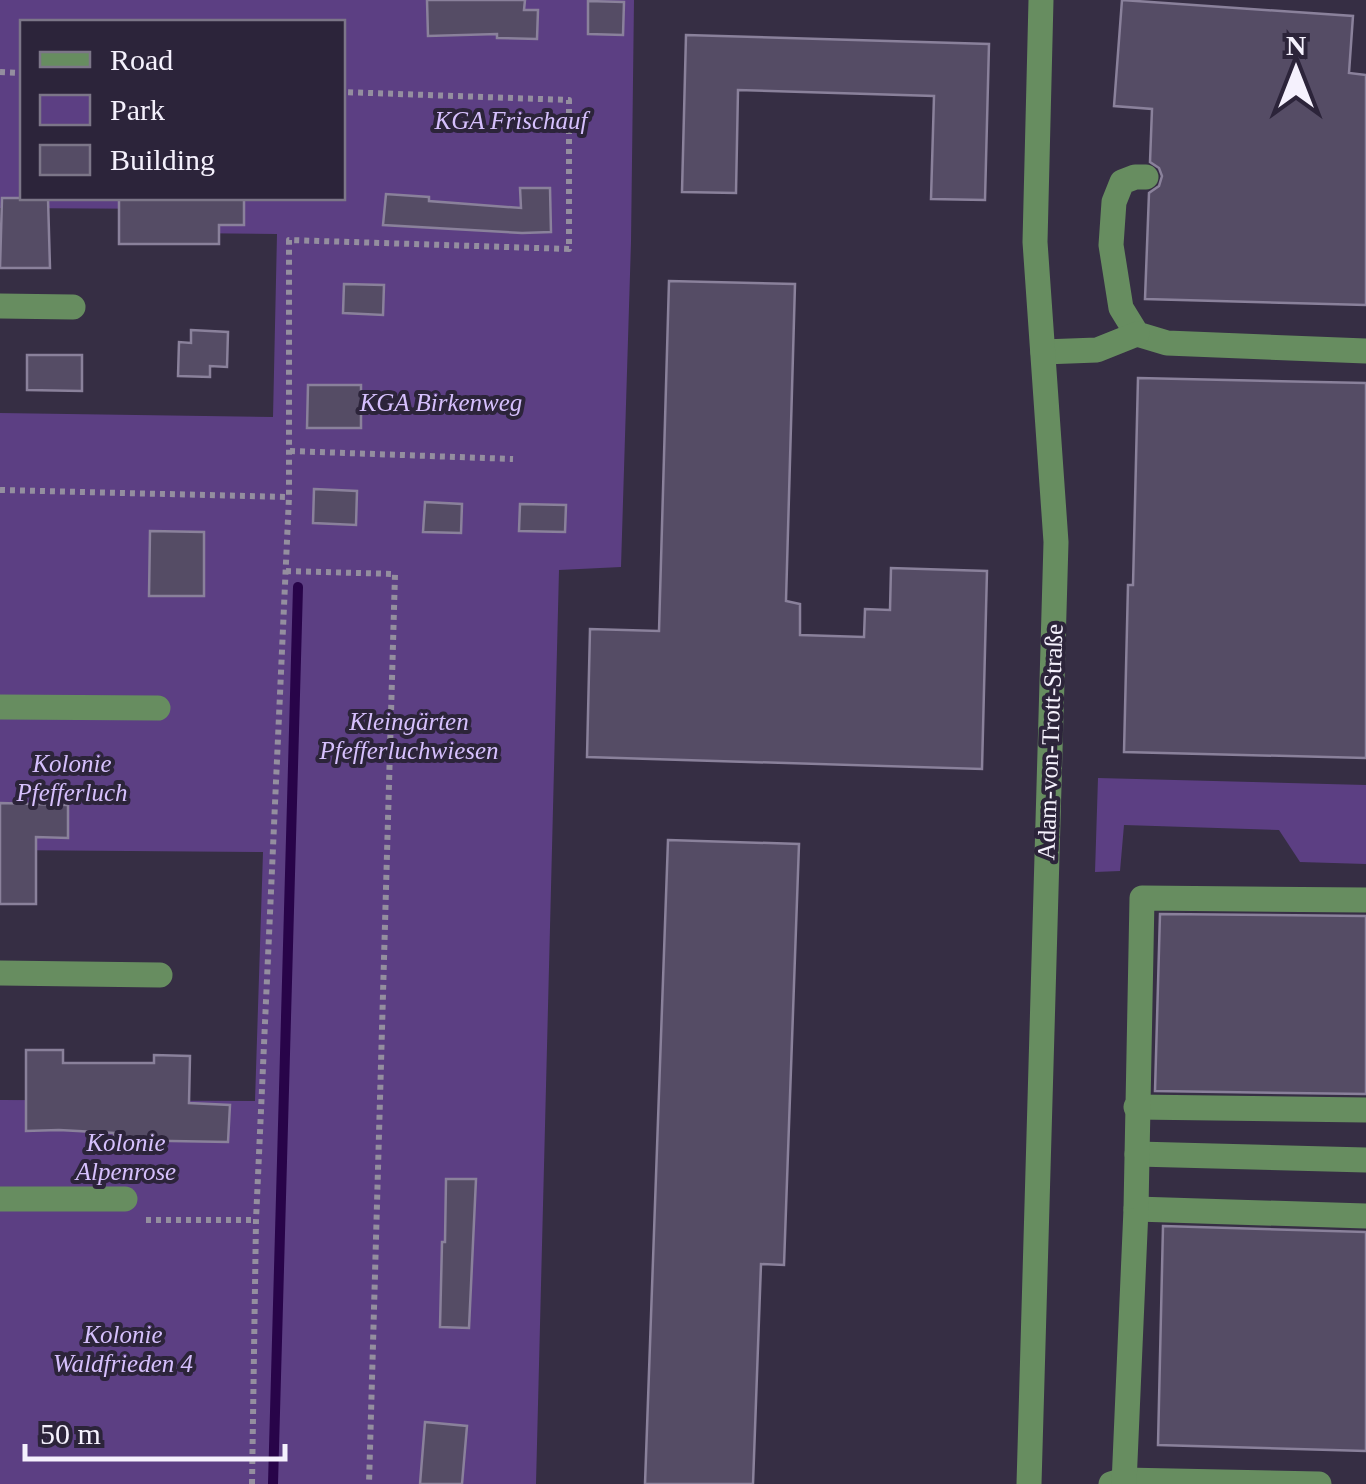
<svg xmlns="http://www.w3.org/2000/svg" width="1366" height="1484" viewBox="0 0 1366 1484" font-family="Georgia,serif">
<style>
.green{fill:#5c3f83;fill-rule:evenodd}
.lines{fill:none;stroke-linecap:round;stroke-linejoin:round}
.stream{stroke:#280449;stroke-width:10}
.building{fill:#554c65;stroke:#8a819b;stroke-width:2.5}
.path{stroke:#948e9f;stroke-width:6;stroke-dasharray:5 5;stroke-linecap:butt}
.minor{stroke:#678d60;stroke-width:25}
.labels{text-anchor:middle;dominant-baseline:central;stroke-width:8;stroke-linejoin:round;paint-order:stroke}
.park-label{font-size:25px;font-style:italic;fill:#d6c0fd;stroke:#2c243a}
.street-label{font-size:25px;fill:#f5f1fd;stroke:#2c243a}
</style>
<rect width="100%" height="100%" fill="#362e44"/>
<g class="green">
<path d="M0 0H634L631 242 621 567 559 570 536 1484H0V1100L255 1101 263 852 0 850V413L273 417 277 234 181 233 180 209 0 208ZM22 22H342V198H22Z"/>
<path d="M1098 778 1366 785V864L1300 862 1279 830 1124 825 1120 871 1095 872Z"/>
</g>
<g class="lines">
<path class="stream" d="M273 1484 298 587"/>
</g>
<g class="building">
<path d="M427 0H525L524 10H538L537 39 497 38V34L428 36Z"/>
<path d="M1122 0 1353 16 1349 73 1366 75V305L1145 299 1149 193 1159 186 1162 176 1159 168 1150 162 1152 109 1114 106Z"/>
<path d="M588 1 624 2 623 35 588 34Z"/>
<path d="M686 35 989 44 985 200 931 199 934 96 738 90 736 193 682 192Z"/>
<path d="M520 188H550L551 232 522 233 383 225 386 194 429 197V201L521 208Z"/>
<path d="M2 198H48L50 268H0Z"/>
<path d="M119 198H244V225H219V244H119Z"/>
<path d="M669 281 795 284 786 601 800 604V635L864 637 865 609 890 610 891 568 987 571 982 769 587 757 590 629 659 631Z"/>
<path d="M344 284 384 285 383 315 343 313Z"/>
<path d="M191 330 228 332 227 367 210 366V377L178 376 179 342 191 343Z"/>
<path d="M27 355H82V391L27 390Z"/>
<path d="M1138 378 1366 383V758L1124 752 1128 585H1133Z"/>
<path d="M308 385H361V428H307Z"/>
<path d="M314 489 357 491 356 525 313 523Z"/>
<path d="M425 502 462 504 461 533 423 532Z"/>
<path d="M520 504 566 505 565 532 519 531Z"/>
<path d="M150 531 204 532V596H149Z"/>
<path d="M0 803 68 805V838L36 837V904H0Z"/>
<path d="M668 840 799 844 784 1265 761 1264 753 1484H645Z"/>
<path d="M1160 914 1366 916V1094L1155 1091Z"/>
<path d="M26 1050H63V1063H154V1055L190 1056 189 1103 230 1105 228 1142 114 1140V1133L59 1130 26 1131Z"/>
<path d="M446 1179H476L469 1328 440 1327 442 1242H445Z"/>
<path d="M1163 1226 1366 1232V1451L1158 1445Z"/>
<path d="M425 1422 467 1426 462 1484H420Z"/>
</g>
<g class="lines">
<g class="path">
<path d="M0 72 22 73"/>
<path d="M290 451 513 459"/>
<path d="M0 490 289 497"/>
<path d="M286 571 395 574 369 1484"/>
<path d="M146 1220H256"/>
<path d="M252 1484 256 1220 289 497V240L569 249V100L342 92"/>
</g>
<g class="minor">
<path d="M1146 177H1135L1122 182 1114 202 1111 245 1121 308 1137 334 1167 343 1366 351"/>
<path d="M0 306 73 307"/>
<path d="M1043 352 1097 350 1137 334"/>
<path d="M0 707 158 708"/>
<path d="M0 973 160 975"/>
<path d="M1136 1107 1366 1110"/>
<path d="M1137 1154 1366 1160"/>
<path d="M0 1199H125"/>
<path d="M1136 1209 1366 1216"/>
<path d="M1029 1484 1056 542 1035 242 1041 0"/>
<path d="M1111 1484 1124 1480 1319 1484"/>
<path d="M1124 1484 1136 1209 1142 898 1366 900"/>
</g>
</g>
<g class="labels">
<g class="park-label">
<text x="511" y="120">KGA Frischauf</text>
<text x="441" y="402">KGA Birkenweg</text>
<text x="409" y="721">Kleingärten<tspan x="409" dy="29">Pfefferluchwiesen</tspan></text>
<text x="72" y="763">Kolonie<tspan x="72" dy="29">Pfefferluch</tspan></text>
<text x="126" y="1142">Kolonie<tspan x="126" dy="29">Alpenrose</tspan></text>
<text x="123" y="1334">Kolonie<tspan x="123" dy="29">Waldfrieden 4</tspan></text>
</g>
<g class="street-label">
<text transform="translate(1050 742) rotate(-88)">Adam-von-Trott-Straße</text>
</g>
</g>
<rect x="20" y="20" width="325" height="180" fill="#2c243a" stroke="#7c7688" stroke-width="2.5"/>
<rect x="40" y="52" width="50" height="15" fill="#678d60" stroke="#7c7688" stroke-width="2.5"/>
<text x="110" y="70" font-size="30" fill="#f5f1fd">Road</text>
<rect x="40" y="95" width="50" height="30" fill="#5c3f83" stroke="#7c7688" stroke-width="2.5"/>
<text x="110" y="120" font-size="30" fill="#f5f1fd">Park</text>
<rect x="40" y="145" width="50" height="30" fill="#554c65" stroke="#7c7688" stroke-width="2.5"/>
<text x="110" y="170" font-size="30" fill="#f5f1fd">Building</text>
<g transform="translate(1296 70)" stroke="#2c243a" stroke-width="8" paint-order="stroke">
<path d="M0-8L18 38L0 25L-18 38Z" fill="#f5f1fd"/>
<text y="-15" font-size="28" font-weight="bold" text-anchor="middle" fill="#f5f1fd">N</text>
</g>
<path d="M25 1444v15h260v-15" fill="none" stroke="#f5f1fd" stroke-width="5"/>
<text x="40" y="1444" font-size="30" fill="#f5f1fd" stroke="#2c243a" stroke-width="8" paint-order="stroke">50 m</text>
</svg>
